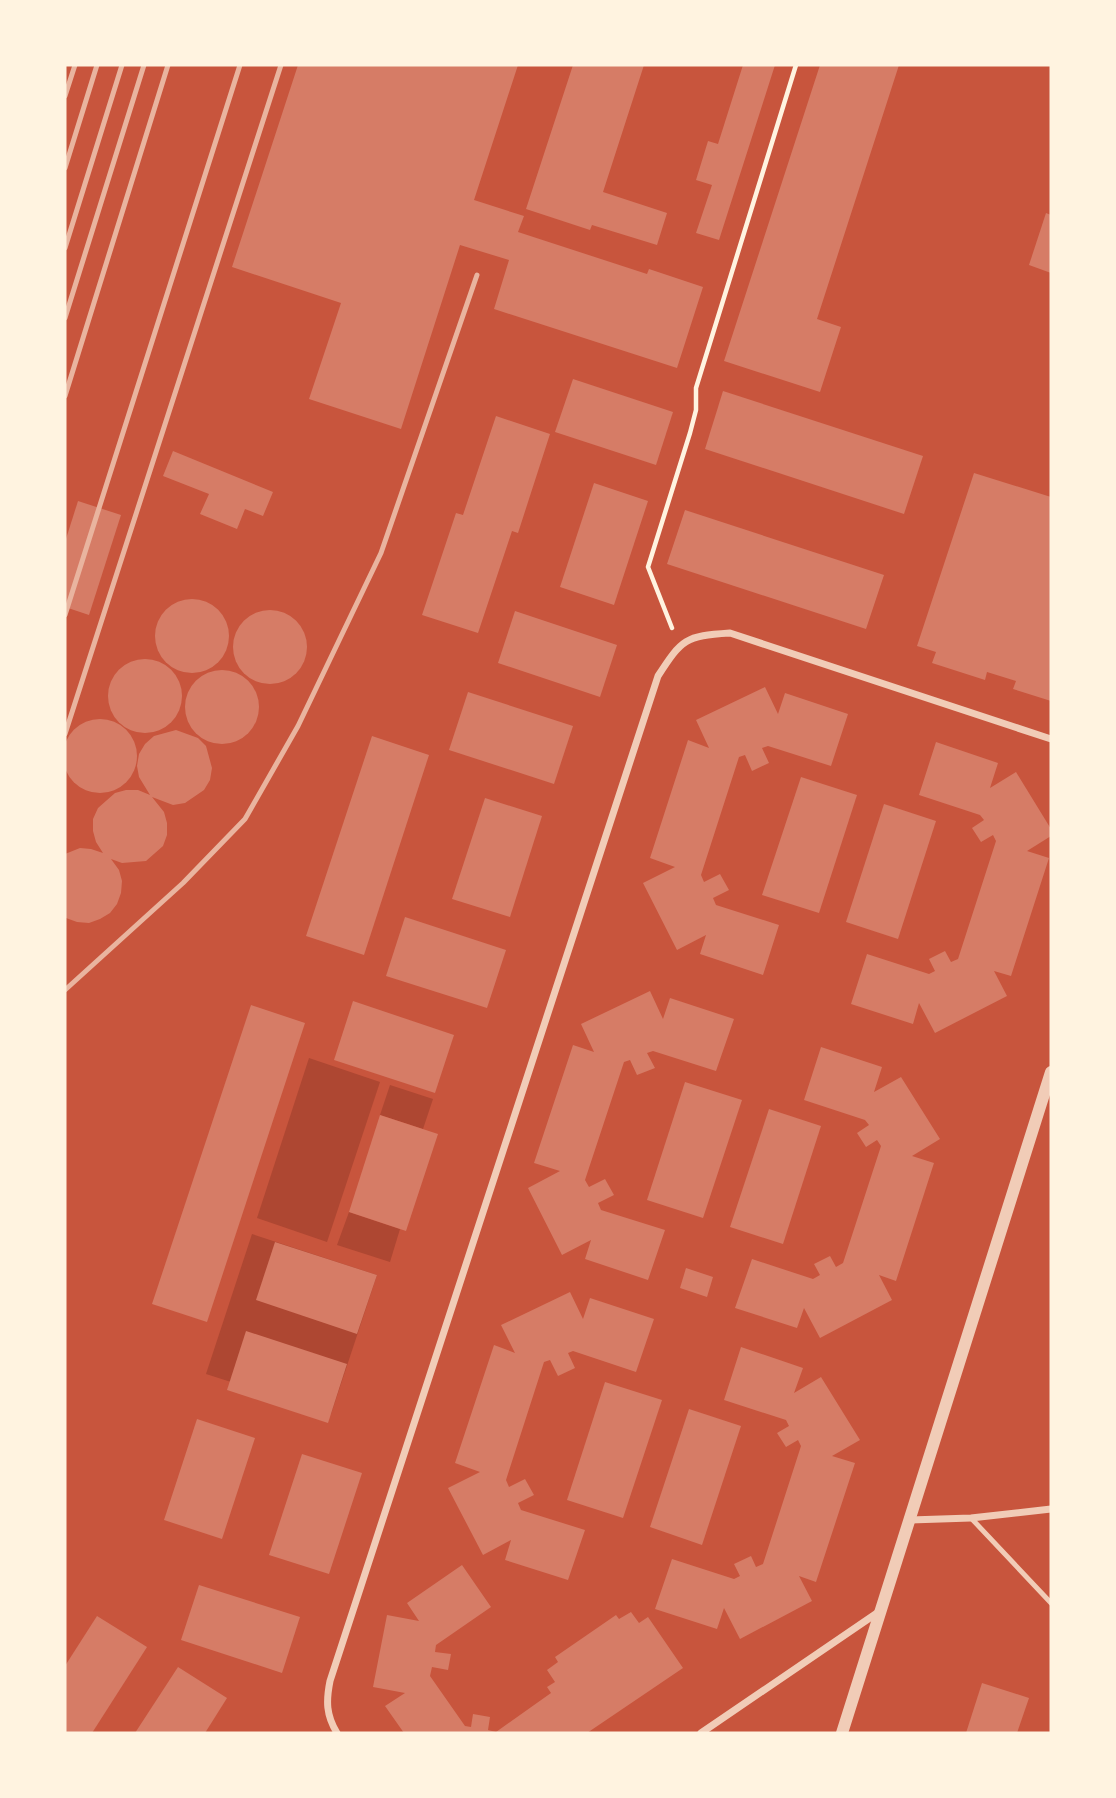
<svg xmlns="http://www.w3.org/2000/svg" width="1116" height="1798" viewBox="0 0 1116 1798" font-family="'DejaVu Sans',sans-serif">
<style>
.green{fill:#ae4732}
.building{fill:#d67c66}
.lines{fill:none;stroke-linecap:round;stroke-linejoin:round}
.path{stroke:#fff3e0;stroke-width:4.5}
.service{stroke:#f1ccb7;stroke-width:5}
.minor{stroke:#f1ccb7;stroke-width:7}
.tertiary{stroke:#f1ccb7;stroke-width:12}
.rail{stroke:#e9b49f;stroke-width:5}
</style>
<rect width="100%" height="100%" fill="#c8553d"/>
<g class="green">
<path d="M309 1058 380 1082 327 1242 257 1218Z"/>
<path d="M390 1085 433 1099 423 1129 380 1115Z"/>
<path d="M349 1212 400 1229 390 1262 337 1245Z"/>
<path d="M252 1234 377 1275 331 1414 206 1374Z"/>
</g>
<g class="building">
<path d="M298 65H518L474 200 524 216 518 232 647 274 649 269 703 287 677 368 494 309 509 260 460 245 401 429 309 399 341 303 232 267Z"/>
<path d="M573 65H644L603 192 667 213 657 245 592 225 590 230 526 209Z"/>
<path d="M743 65H775L719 240 696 233 712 185 696 180 708 141 718 144Z"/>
<path d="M820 65H899L817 319 841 327 820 392 724 361Z"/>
<path d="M1046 213 1051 215V273L1029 265Z"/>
<path d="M573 379 673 412 656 465 555 432Z"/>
<path d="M723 391 923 456 904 514 705 449Z"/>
<path d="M496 416 550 434 518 533 512 531 478 633 422 615 456 513 463 515Z"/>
<path d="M173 451 273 492 263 516 245 509 237 529 200 514 209 494 163 476Z"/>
<path d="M974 473 1051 497V701L1013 689 1016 681 987 672 985 680 932 663 936 652 917 646Z"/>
<path d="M594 483 648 501 614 605 560 587Z"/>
<path d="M78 501 121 515 89 615 65 607V542Z"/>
<path d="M685 510 884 575 866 629 667 564Z"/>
<circle cx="192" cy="636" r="37"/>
<circle cx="270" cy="647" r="37"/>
<path d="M515 611 617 645 600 697 498 663Z"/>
<circle cx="145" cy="696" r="37"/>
<circle cx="222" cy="707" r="37"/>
<path d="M765 687 778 714 785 693 848 714 831 766 768 746 762 748 769 763 752 771 745 755 739 757 701 875 704 882 720 874 729 890 713 898 716 905 779 925 763 975 700 954 706 935 677 950 643 883 675 867 650 858 688 740 709 748 696 720Z"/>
<path d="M468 692 573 726 554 784 449 750Z"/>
<circle cx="100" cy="756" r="37"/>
<path d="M176 730 198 738 206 746 212 768 210 780 204 790 185 803 173 805 152 797 164 812 167 823V835L163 846 146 861 122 863 111 859 119 870 122 881 121 893 117 904 110 913 100 919 89 923 77 922 66 918 65 854 80 848 91 849 103 853 96 842 93 831V819L98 808 115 793 126 790H138L150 795 139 777 137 766 139 754 145 744 154 736Z"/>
<path d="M372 736 429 755 364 955 306 936Z"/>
<path d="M936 742 998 763 990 788 1016 772 1051 829V836L1027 851 1049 858 1011 976 994 971 1007 996 935 1033 919 1003 913 1024 851 1004 867 954 929 974 935 971 929 959 945 951 951 962 958 959 996 841 993 835 981 842 972 828 984 820 980 815 919 795Z"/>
<path d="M801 777 857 795 819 913 762 895Z"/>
<path d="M485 798 542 816 510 917 452 899Z"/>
<path d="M884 804 936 821 898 939 846 922Z"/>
<path d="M405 917 506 950 487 1008 386 976Z"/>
<path d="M650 991 663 1019 670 998 734 1019 716 1071 653 1051 647 1053 655 1068 637 1075 630 1060 624 1062 585 1180 589 1187 605 1179 614 1195 598 1203 601 1210 665 1230 648 1280 585 1259 591 1240 562 1255 528 1188 560 1171 534 1163 573 1045 594 1052 581 1024Z"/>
<path d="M353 1001 454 1035 435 1093 334 1060Z"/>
<path d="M251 1005 305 1023 207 1322 152 1304Z"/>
<path d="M821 1047 882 1067 874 1092 901 1077 940 1139 912 1156 934 1163 896 1281 879 1275 892 1300 820 1338 804 1308 797 1328 735 1308 752 1259 813 1279 820 1275 814 1264 830 1256 836 1267 843 1263 881 1146 877 1140 866 1147 857 1133 869 1125 865 1120 804 1100Z"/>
<path d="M685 1082 742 1100 703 1218 647 1200Z"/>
<path d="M769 1109 821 1126 783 1244 730 1227Z"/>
<path d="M380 1115 438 1134 406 1231 349 1212Z"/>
<path d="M275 1242 377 1275 357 1334 256 1300Z"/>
<path d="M686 1268 713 1277 707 1297 680 1288Z"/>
<path d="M570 1292 583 1319 590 1298 654 1319 636 1372 573 1351 568 1353 575 1368 558 1376 550 1360 544 1362 506 1480 509 1487 525 1479 534 1495 518 1503 521 1510 585 1530 568 1580 505 1560 511 1540 483 1555 448 1488 480 1472 455 1463 494 1345 515 1353 501 1325Z"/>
<path d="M246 1331 347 1364 328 1423 227 1390Z"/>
<path d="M741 1347 803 1368 794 1393 821 1377 860 1440 832 1456 855 1463 816 1582 799 1576 812 1601 740 1639 724 1608 717 1629 655 1609 672 1559 734 1579 740 1576 734 1564 751 1556 756 1567 763 1564 801 1446 798 1440 786 1447 777 1433 789 1426 786 1420 724 1400Z"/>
<path d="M605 1382 662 1400 623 1518 567 1500Z"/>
<path d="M689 1409 741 1426 702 1545 650 1527Z"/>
<path d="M197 1419 255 1438 222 1539 164 1520Z"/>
<path d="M302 1454 362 1473 329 1574 269 1555Z"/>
<path d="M462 1565 491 1607 436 1645 435 1652 451 1654 448 1670 432 1667 430 1676 465 1726 471 1727 473 1714 490 1717 488 1730 496 1732 551 1693 547 1687 555 1682 547 1670 558 1662 555 1657 616 1615 619 1619 631 1612 639 1623 648 1617 683 1668 587 1733H404L385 1706 405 1693 373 1687 387 1615 419 1621 407 1603Z"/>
<path d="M199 1585 300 1617 282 1673 181 1640Z"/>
<path d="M97 1616 147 1647 92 1733H65V1666Z"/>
<path d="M178 1667 227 1698 205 1733H135Z"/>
<path d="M982 1683 1029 1698 1017 1733H966Z"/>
</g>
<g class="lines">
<path class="path" d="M672 628 648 567 690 433 696 410V388L796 65"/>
<path class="service" d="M971 1518 1051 1603"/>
<g class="minor">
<path d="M910 1520 971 1518 1051 1509"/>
<path d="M337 1733C326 1715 326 1701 330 1681L658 676C682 639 685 636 730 633L1051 739"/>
<path d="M701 1733 880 1611"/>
</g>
<path class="tertiary" d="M842 1733 1051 1072"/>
<g class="rail">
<path d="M65 96 75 65"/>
<path d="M65 168 97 65"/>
<path d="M65 248 122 65"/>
<path d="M65 318 144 65"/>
<path d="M65 396 168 65"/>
<path d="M65 615 240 65"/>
<path d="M65 734 281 65"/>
<path d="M65 990 183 883 245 819 298 726 381 553 477 275"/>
</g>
</g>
<rect width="1116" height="1798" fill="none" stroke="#fff3e0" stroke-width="133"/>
</svg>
